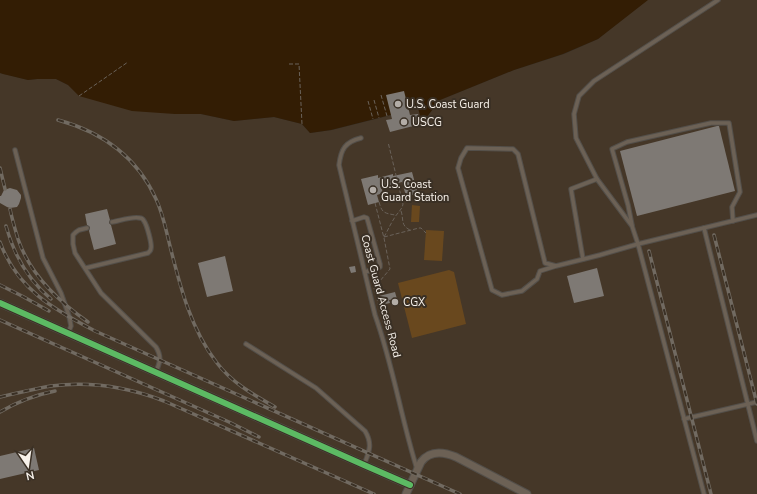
<svg xmlns="http://www.w3.org/2000/svg" width="757" height="494" viewBox="0 0 757 494" font-family="'Nunito Sans',sans-serif">
<style>
.built{fill:#453728}
.green{fill:#69481e}
.water{fill:#331d04}
.building{fill:#7e7974}
.lines{fill:none;stroke-linecap:round;stroke-linejoin:round}
.lane-casing{stroke:#534f4a;stroke-width:5.5}
.street-casing{stroke:#534f4a;stroke-width:9}
.path{stroke:#6a625a;stroke-width:1;stroke-dasharray:4 2;stroke-linecap:butt}
.lane{stroke:#6c6155;stroke-width:3.5}
.street{stroke:#6c6155;stroke-width:7}
.rail-casing{stroke:#716a61;stroke-width:3.5}
.rail{stroke:#3a3025;stroke-width:2;stroke-dasharray:6;stroke-linecap:butt}
.cycleway-casing{stroke:#3a3025;stroke-width:8}
.cycleway{stroke:#5cba63;stroke-width:6}
.poi-dot{fill:#b3ada7;stroke:#3a3025;stroke-width:1.5}
.labels{text-anchor:middle;dominant-baseline:central;stroke-width:4;stroke-linejoin:round;paint-order:stroke}
.poi-label{font-size:11px;fill:#f7f1ea;stroke:#3a3025;text-anchor:start}
.street-label{font-size:11px;fill:#f7f1ea;stroke:#3a3025}
</style>
<rect width="100%" height="100%" fill="#35302a"/>
<path class="built" d="M647 0H757V494H0V73L28 80 37 79H56L68 85 175 114H201L234 121 274 117 302 124 310 133 332 130 419 108 422 123 440 100 514 70 564 54 598 39Z"/>
<g class="green">
<path d="M412 205 420 206 419 222H411Z"/>
<path d="M426 230 444 231 442 261 424 260Z"/>
<path d="M449 270 454 272 466 324 412 338 398 283Z"/>
</g>
<path class="water" d="M0 0H648L598 39 563 54 514 70 440 100 422 123 418 108 331 130 310 133 302 124 274 117 234 121 201 114H175L132 111 79 96 68 85 56 79H37L28 80 3 74 0 73Z"/>
<g class="building">
<path d="M404 91 410 115 418 114 421 124 390 132 386 120 392 119 386 95Z"/>
<path d="M717 126H719L735 191 637 216 620 151Z"/>
<path d="M412 172 418 194 406 196 402 182 381 187 383 193 377 195 379 202 368 205 361 179 378 175V178L393 174V176Z"/>
<path d="M10 188 17 190 21 195V198L19 204 17 207 10 208 7 207 0 203V196H1L4 190Z"/>
<path d="M107 209 110 220 109 223 111 225 116 244 94 250 89 231 90 227 87 225 85 214Z"/>
<path d="M225 256 233 291 207 297 198 263Z"/>
<path d="M355 266 356 272 351 273 349 267Z"/>
<path d="M597 268 604 296 574 303 567 276Z"/>
<path d="M395 292 397 299 389 300 390 303 381 305 379 296Z"/>
<path d="M34 448 39 470 0 479V456Z"/>
</g>
<g class="lines">
<defs>
<g id="lane">
<path d="M361 138C345 142 341 149 339 165L375 315C393 365 401 418 417 469"/>
<path d="M15 150 43 258 61 293 69 316 71 326 68 333"/>
<path d="M352 221 364 217 367 218 380 264V267L378 268 365 272"/>
<path d="M632 225 628 205 612 149 627 142 711 123H729L740 192 732 207 733 221"/>
<path d="M87 228 79 230 76 232 73 235V244L75 253 101 293 156 347C162 357 160 362 156 372"/>
<path d="M704 228 757 441"/>
<path d="M583 259 571 189 597 179"/>
<path d="M556 266 540 271 537 279 522 291 502 295 492 290 458 168 461 158 467 148 513 149 518 154 545 263 556 266 600 255 638 244 757 215"/>
<path d="M86 268 148 253C149 252 151 251 151 248 152 244 147 225 144 221 143 219 142 218 140 218 132 216 119 221 112 222"/>
<path d="M246 344 316 388 365 431C373 444 369 452 364 465"/>
<path d="M684 419 757 402"/>
<path d="M704 494 638 244 632 226 597 179 576 138 574 114 579 96 594 81 718 0"/>
</g>
<g id="street">
<path d="M0 303 364 465 410 485"/>
<path d="M406 494 421 462C430 450 444 452 456 457L527 494"/>
</g>
</defs>
<use href="#lane" class="lane-casing"/>
<use href="#street" class="street-casing"/>
<g class="path">
<path d="M289 64H299L302 124"/>
<path d="M381 95 387 116"/>
<path d="M79 96 128 62"/>
<path d="M374 100 379 118"/>
<path d="M368 101 373 119"/>
<path d="M379 202C382 213 384 213 395 215"/>
<path d="M375 203 384 238 390 269 374 288 384 325"/>
<path d="M401 211C404 219 400 225 410 230"/>
<path d="M384 237C388 230 391 223 395 217 398 212 402 210 403 204L388 142"/>
<path d="M384 237 419 228H421L426 233"/>
</g>
<use href="#lane" class="lane"/>
<use href="#street" class="street"/>
<defs>
<g id="rail">
<path d="M58 120C102 132 137 157 156 199 163 214 166 230 170 246 180 286 191 330 217 363 232 383 254 395 275 407"/>
<path d="M0 168 5 189"/>
<path d="M10 209C12 219 15 229 18 239 30 275 58 301 88 322"/>
<path d="M6 226C14 255 28 280 51 299"/>
<path d="M714 235 757 404"/>
<path d="M0 242C17 289 53 309 95 331L460 494"/>
<path d="M649 251 711 494"/>
<path d="M0 285 22 296 49 311"/>
<path d="M0 320 229 422 259 437"/>
<path d="M0 397C17 393 34 389 51 386 90 381 128 387 164 401L374 494"/>
<path d="M0 412C17 402 35 395 55 391"/>
</g>
</defs>
<use href="#rail" class="rail-casing"/>
<use href="#rail" class="rail"/>
<defs>
<path id="cycleway" d="M0 303 364 465 410 485"/>
</defs>
<use href="#cycleway" class="cycleway-casing"/>
<use href="#cycleway" class="cycleway"/>
</g>
<g class="poi-dot">
<circle cx="398" cy="104" r="4"/>
<circle cx="404" cy="122" r="4"/>
<circle cx="373" cy="190" r="4"/>
<circle cx="395" cy="302" r="4"/>
</g>
<g class="labels">
<g class="poi-label">
<text x="406" y="104">U.S. Coast Guard</text>
<text x="412" y="122">USCG</text>
<text x="381" y="184">U.S. Coast<tspan x="381" dy="13">Guard Station</tspan></text>
<text x="403" y="302">CGX</text>
</g>
<g class="street-label">
<text transform="translate(381 296) rotate(75)">Coast Guard Access Road</text>
</g>
</g>
<g transform="translate(28 466) rotate(167)" stroke="#3a3025" stroke-width="3" paint-order="stroke">
<path d="M0-3L7 15L0 10L-7 15Z" fill="#f7f1ea"/>
<text y="-6" font-size="11" font-weight="bold" text-anchor="middle" fill="#f7f1ea">N</text>
</g>
</svg>
